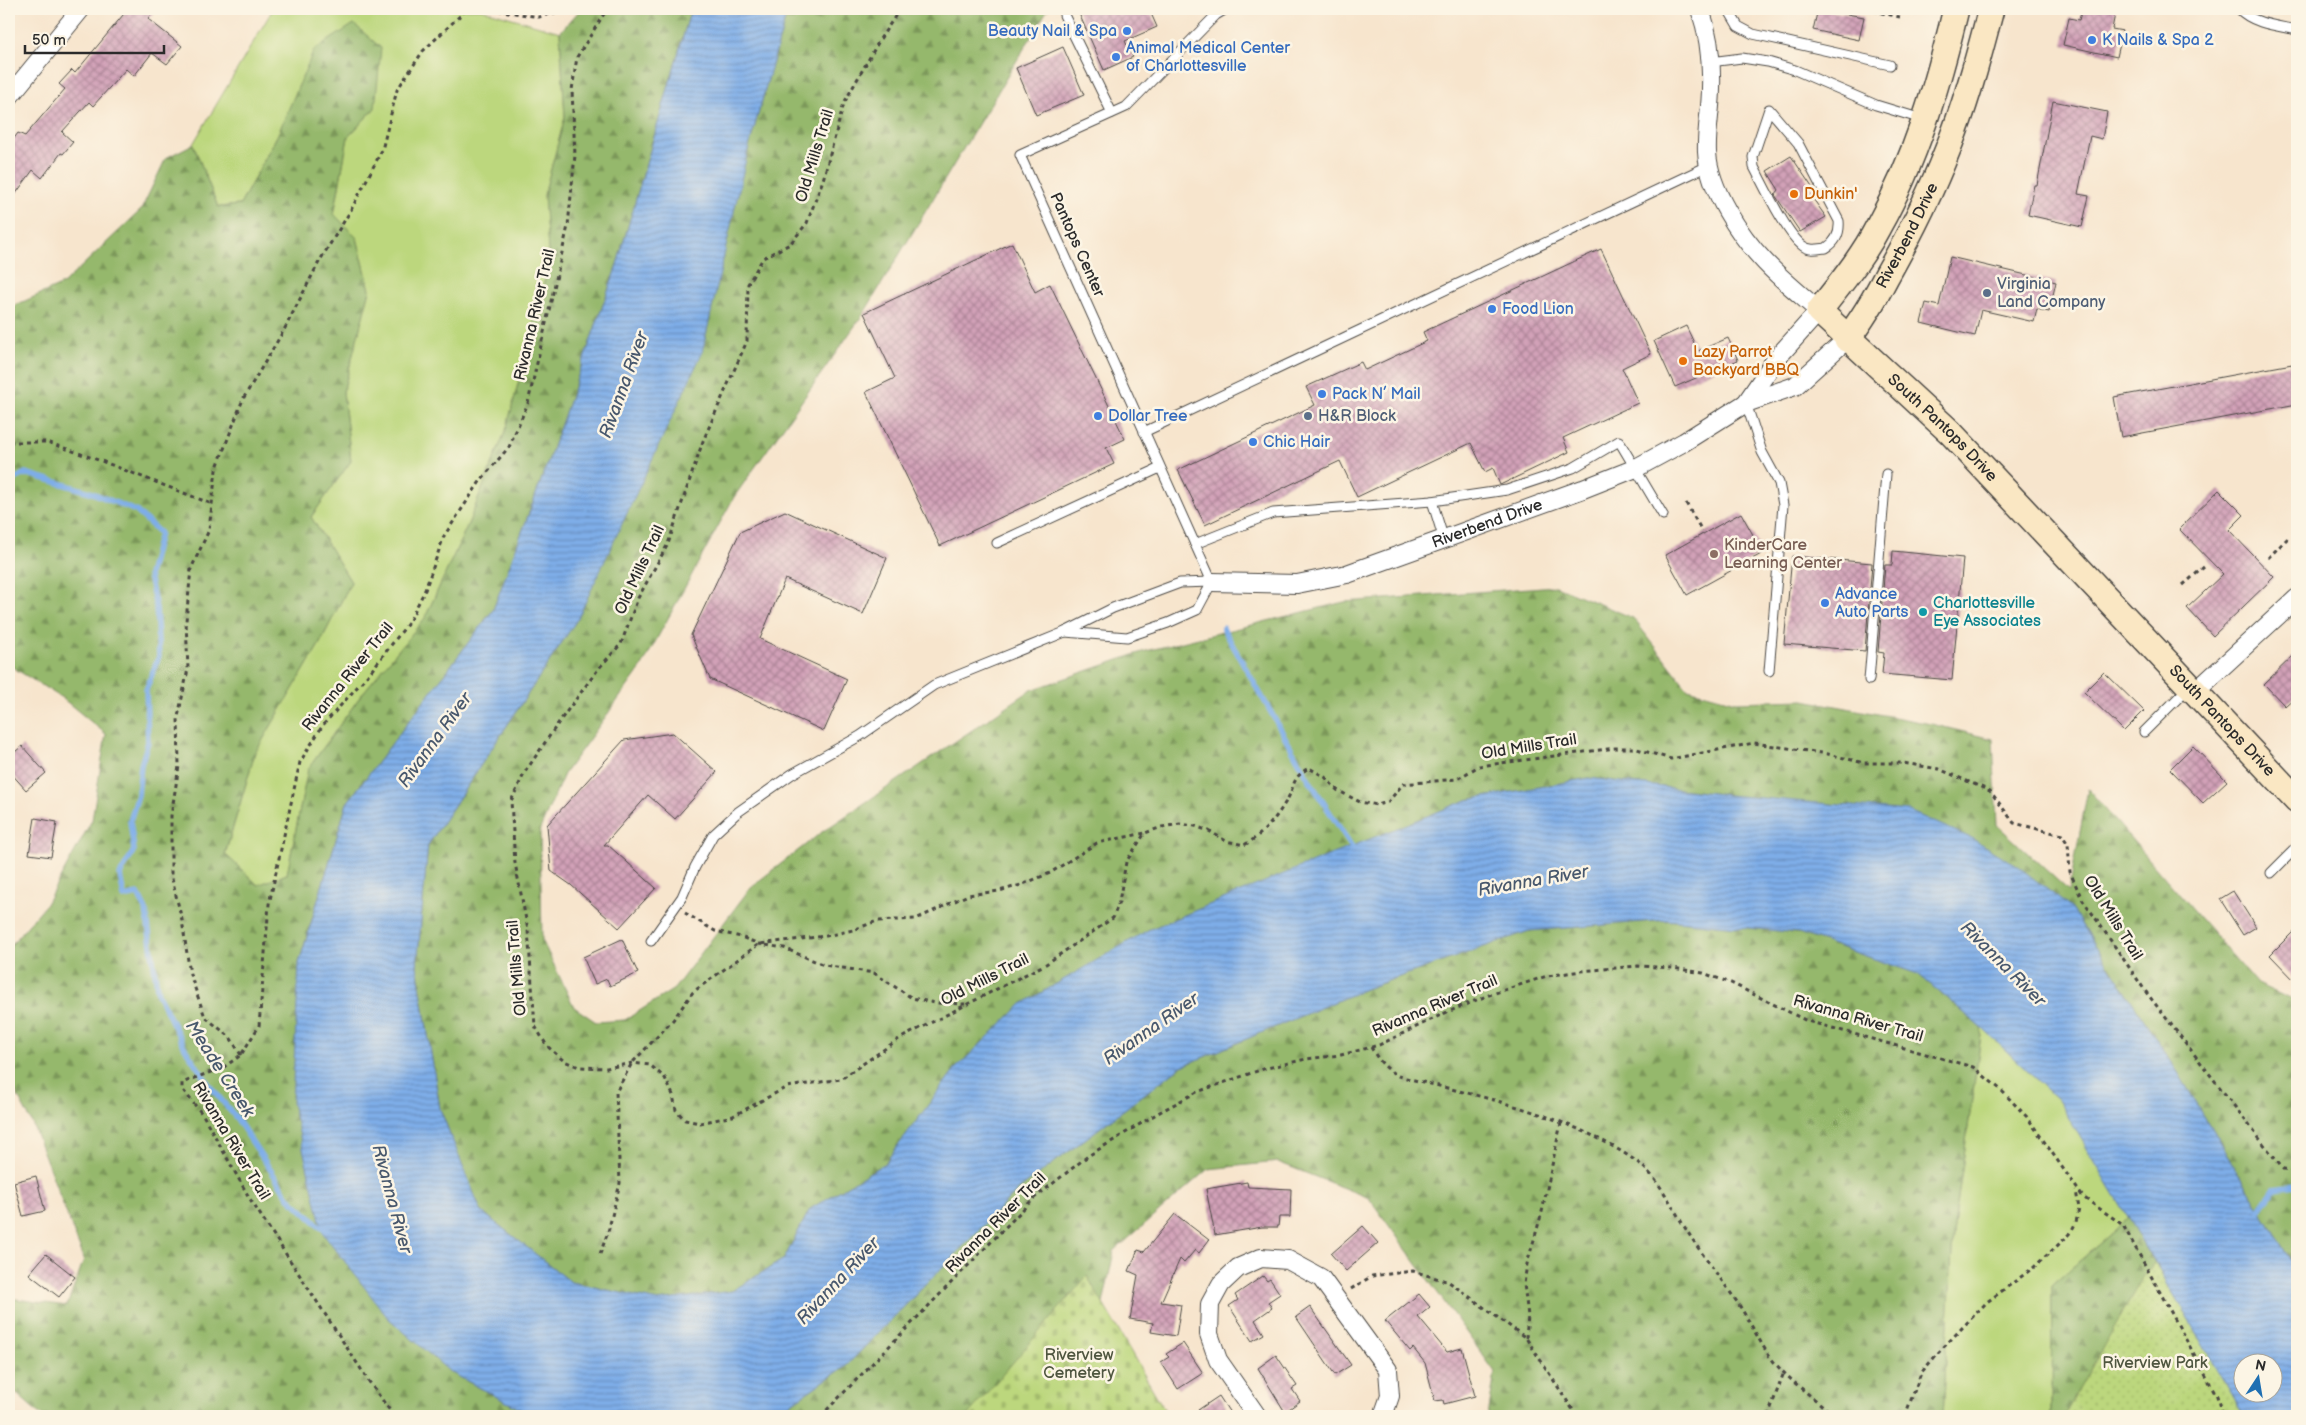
<svg xmlns="http://www.w3.org/2000/svg" width="2306" height="1425" viewBox="0 0 2306 1425" font-family="'Balsamiq Sans',sans-serif">
<style>
.grass{fill:#bcd77d;stroke:#748154}
.forest{fill:url(#forest-firs);stroke:#60724c}
.cemetery{fill:url(#cemetery-stones);stroke:#748154}
.park{fill:url(#park-dots);stroke:#748154}
.water{fill:url(#water-rules);stroke:#546c8a;fill-rule:evenodd}
.lines{fill:none;stroke-linecap:round;stroke-linejoin:round}
.stream{stroke:#7eade8;stroke-width:5.5}
.building{fill:url(#building-cross-hatch)}
.lane-casing{stroke:#4a4743;stroke-width:11}
.street-casing{stroke:#4a4743;stroke-width:20}
.secondary-casing{stroke:#4a4743;stroke-width:28}
.path{stroke:#4a4743;stroke-width:3;stroke-dasharray:4 4;stroke-linecap:butt}
.lane{stroke:#fff;stroke-width:9}
.street{stroke:#fff;stroke-width:18}
.secondary{stroke:#fae7c3;stroke-width:25}
.shop-dot{fill:#3f7fe0;stroke:#fcf5e5;stroke-width:2}
.food-dot{fill:#e8710a;stroke:#fcf5e5;stroke-width:2}
.service-dot{fill:#5c6f8a;stroke:#fcf5e5;stroke-width:2}
.education-dot{fill:#8d6e63;stroke:#fcf5e5;stroke-width:2}
.culture-dot{fill:#0f9aa8;stroke:#fcf5e5;stroke-width:2}
.labels{text-anchor:middle;dominant-baseline:central;stroke-width:5;stroke-linejoin:round;paint-order:stroke}
.shop-label{font-size:16px;fill:#366cbe;stroke:#fcf5e5;text-anchor:start}
.street-label{font-size:16px;fill:#2b2b2b;stroke:#fcf5e5}
.food-label{font-size:16px;fill:#c56008;stroke:#fcf5e5;text-anchor:start}
.service-label{font-size:16px;fill:#4e5e75;stroke:#fcf5e5;text-anchor:start}
.education-label{font-size:16px;fill:#785e54;stroke:#fcf5e5;text-anchor:start}
.culture-label{font-size:16px;fill:#0d838f;stroke:#fcf5e5;text-anchor:start}
.park-label{font-size:16px;fill:#4f5640;stroke:#fcf5e5}
.water-label{font-size:18px;font-style:italic;fill:#48586d;stroke:#fcf5e5}
</style>
<defs>
<pattern id="forest-firs" width="22" height="20" patternUnits="userSpaceOnUse" patternTransform="scale(1.25)"><rect width="22" height="20" fill="#95b86c"/><path d="M5 1l3.5 6h-7zM16 11l3.5 6h-7z" fill="#7a9659"/></pattern>
<pattern id="cemetery-stones" width="16" height="16" patternUnits="userSpaceOnUse" patternTransform="scale(1.25)"><rect width="16" height="16" fill="#bcd77d"/><path d="M2 7V4a2 2 0 0 1 4 0v3zM10 15v-3a2 2 0 0 1 4 0v3z" fill="#a2b96c"/></pattern>
<pattern id="park-dots" width="8" height="8" patternUnits="userSpaceOnUse" patternTransform="scale(1.25)"><rect width="8" height="8" fill="#bcd77d"/><path d="M2 2h.1M6 6h.1" fill="none" stroke="#a2b96c" stroke-width="1.8" stroke-linecap="round"/></pattern>
<pattern id="water-rules" width="6" height="5" patternUnits="userSpaceOnUse" patternTransform="scale(1.25)"><rect width="6" height="5" fill="#7eade8"/><path d="M0 2.5h6" fill="none" stroke="#678dbc"/></pattern>
<pattern id="building-cross-hatch" width="8" height="8" patternUnits="userSpaceOnUse" patternTransform="scale(1.25)"><rect width="8" height="8" fill="#d2a1b8"/><path d="M0 0l8 8M0 8l8-8" fill="none" stroke="#ab8396"/></pattern>
</defs>
<rect width="100%" height="100%" fill="#fcf5e5"/>
<filter id="ink" filterUnits="userSpaceOnUse"><feTurbulence type="fractalNoise" baseFrequency=".02" numOctaves="2"/><feDisplacementMap in="SourceGraphic" scale="10" xChannelSelector="R" yChannelSelector="G"/><feConvolveMatrix kernelMatrix="1 2 1 2 8 2 1 2 1" color-interpolation-filters="sRGB"/></filter>
<filter id="wash" filterUnits="userSpaceOnUse"><feTurbulence type="fractalNoise" baseFrequency=".0096" numOctaves="4" result="noise"/><feDisplacementMap in="SourceGraphic" scale="20" xChannelSelector="R" yChannelSelector="G"/><feGaussianBlur stdDeviation="1.12" result="paint"/><feColorMatrix in="noise" values="0 0 0 0 0 0 0 0 0 0 0 0 0 0 0 0 0 1.4 0 .05"/><feComposite in="paint" operator="in"/></filter>
<g filter="url(#wash)">
<rect width="100%" height="100%" fill="#f7e5cd"/>
<g class="grass">
<path d="M273 9H481L560 32 565 118 544 195 549 263 507 427 469 522 425 618 362 694 308 769 287 874 258 885 225 855 255 753 320 643 351 582 311 517 351 461 343 392 370 290 357 238 334 215 348 137 375 108 277 136 240 205 218 207 193 144Z"/>
<path d="M1982 1028 2058 1100 2129 1218 2052 1285 2051 1416H1943L1953 1233Z"/>
</g>
<g class="forest">
<path d="M581 9H691L616 268 545 470 493 610 347 803 299 963 450 1372 533 1416H42L9 1387V1298L67 1306 84 1259 32 1123 9 1079V948L46 904 92 820 106 734 62 698 9 665V308L63 284 141 210 166 158 193 144 218 207 240 205 277 136 314 50 354 24 381 48 375 108 348 137 334 214 357 238 370 290 343 392 351 461 311 517 351 582 320 643 255 753 225 854 258 885 287 874 308 769 362 694 425 618 469 522 507 427 549 263 544 195 565 117 560 32Z"/>
<path d="M788 9H1048L864 313 734 497 641 668 564 774 540 829 542 940 574 1007 596 1022 625 1020 674 989 751 887 822 832 1031 690 1142 652 1344 602 1556 586 1633 618 1688 689 1735 702 1804 700 1931 724 1993 739 1997 825 2069 891 2088 789 2257 984 2297 1002V1271L2174 1066 2072 909 1728 795 1589 778 1467 800 1148 930 955 1069 885 1163 810 1209 784 1259 732 1291 658 1301 571 1282 481 1211 440 1109 417 966 428 845 578 618 748 150Z"/>
<path d="M1667 920 1799 933 1918 974 1982 1028 1953 1233 1943 1416H1488L1495 1372 1369 1198 1278 1162 1208 1169 1114 1251 1097 1333 1004 1416H772L845 1367 1018 1190 1180 1067 1365 989 1529 931Z"/>
<path d="M2129 1218 2244 1416H2051L2052 1285Z"/>
</g>
<path class="cemetery" d="M1087 1276 1168 1416H967Z"/>
<path class="park" d="M2155 1262 2244 1416H2064L2141 1280Z"/>
<path class="water" d="M691 9H788L748 150 702 353 578 618 428 845 417 966 440 1109 481 1211 571 1282 658 1301 732 1291 784 1259 810 1209 885 1163 955 1069 1022 1004 1148 930 1320 859 1467 800 1589 778 1728 795 1909 811 1971 838 2019 867 2072 909 2174 1066 2297 1271V1416H2244L2155 1262 2058 1100 1982 1028 1918 974 1799 933 1667 920 1529 931 1365 989 1180 1067 1018 1190 845 1367 772 1416H533L450 1372 388 1318 323 1233 292 1103 299 963 347 803 493 610 545 470 616 268ZM2244 1362H2274V1392H2244Z"/>
<g class="lines">
<g class="stream">
<path d="M9 483 25 473 90 492 136 511 160 533 149 575 156 608 159 656 146 690 148 742 141 765 138 795 130 821 134 850 120 875 124 897 138 894 146 910 158 994 185 1048 210 1086 237 1119 289 1198 322 1228 328 1230"/>
<path d="M1223 628 1311 783 1352 847"/>
<path d="M2260 1209 2274 1189 2297 1186"/>
</g>
</g>
<g id="blocks">
<g class="building">
<path d="M128 9H157L148 19 182 46 167 64 152 53 134 76 126 69 93 106 89 102 62 132 73 142 63 154 61 153 42 178 33 170 9 203V145L18 133 25 136 65 89 59 84 72 70 75 73Z"/>
<path d="M1077 9H1149L1157 27 1125 41 1133 57 1104 70Z"/>
<path d="M1818 9 1864 17 1859 40 1813 30Z"/>
<path d="M2082 9H2116L2112 29 2123 31 2117 57 2063 45 2069 18 2079 20Z"/>
<path d="M1063 47 1084 95 1036 115 1016 68Z"/>
<path d="M2053 101 2107 112 2102 139 2090 136 2078 194 2089 196 2082 227 2028 215 2034 185H2037Z"/>
<path d="M1791 156 1816 193 1811 196 1826 217 1800 232 1775 195 1779 190 1767 171Z"/>
<path d="M1012 243 1035 292 1050 284 1125 439 1106 448 1114 464 940 546 866 392 895 378 864 313Z"/>
<path d="M1601 249 1651 354 1622 368 1638 403 1563 438 1569 452 1500 485 1493 468 1485 472 1471 443 1357 497 1340 461 1205 525 1178 470 1315 405 1306 387 1361 362 1365 370 1427 341 1423 332Z"/>
<path d="M1950 257 2056 282 2049 312 2037 309 2034 322 1981 310 1975 336 1921 323 1926 303 1939 306Z"/>
<path d="M1686 326 1698 351 1728 338 1738 360 1675 387 1654 341Z"/>
<path d="M2292 364 2297 404 2121 437 2114 397Z"/>
<path d="M2219 490 2244 515 2229 530 2274 577 2213 636 2187 608 2223 574 2179 529Z"/>
<path d="M785 511 887 558 863 614 785 579 760 639 847 679 824 731 710 679 691 635 740 532Z"/>
<path d="M1741 513 1763 553 1687 595 1665 555Z"/>
<path d="M1893 551 1963 558 1952 680 1882 674 1884 653 1878 652 1885 565H1892Z"/>
<path d="M1792 556 1872 563 1865 651 1784 644Z"/>
<path d="M2297 652V695L2285 706 2264 684Z"/>
<path d="M2104 672 2144 711 2124 731 2084 692Z"/>
<path d="M673 733 717 772 675 819 648 795 604 845H608L656 888 619 928 571 885 551 871 547 825 624 740Z"/>
<path d="M22 746 46 773 26 790 9 771V757Z"/>
<path d="M2193 746 2227 781 2203 803 2170 769Z"/>
<path d="M35 818 57 822 51 857 29 854Z"/>
<path d="M2233 891 2256 927 2243 935 2220 899Z"/>
<path d="M2297 928V983L2270 955Z"/>
<path d="M622 939 638 973 610 986 607 979 595 984 583 957Z"/>
<path d="M36 1176 45 1211 23 1216 14 1182Z"/>
<path d="M1247 1182 1248 1187 1291 1189 1290 1217H1279L1278 1227H1262L1215 1235 1206 1189Z"/>
<path d="M1175 1214 1209 1240 1199 1253 1195 1250 1184 1263 1180 1259 1161 1302 1181 1305 1176 1336 1151 1332 1153 1323 1130 1319 1138 1275 1129 1271 1138 1250 1144 1252Z"/>
<path d="M1363 1226 1378 1243 1346 1271 1331 1254Z"/>
<path d="M46 1254 75 1277 59 1297 29 1274Z"/>
<path d="M1263 1276 1267 1281 1270 1279 1280 1294 1268 1302 1272 1308 1255 1320 1264 1334 1252 1341 1229 1306 1238 1300 1235 1295Z"/>
<path d="M1419 1294 1430 1307 1418 1317 1447 1352 1462 1348 1475 1396 1444 1404 1443 1400 1435 1401 1425 1363 1413 1348 1410 1351 1385 1321Z"/>
<path d="M1310 1307 1351 1365 1335 1375 1296 1317Z"/>
<path d="M1183 1343 1203 1373 1178 1389 1161 1362 1169 1357 1166 1354Z"/>
<path d="M1276 1355 1297 1386 1292 1389 1300 1401 1285 1412 1258 1368Z"/>
<path d="M1219 1396 1232 1416H1189Z"/>
</g>
</g>
</g>
<g filter="url(#ink)">
<use href="#blocks" fill-opacity="0" stroke="#4a4743" stroke-width="1"/>
<g class="lines">
<defs>
<g id="lane">
<path d="M1065 9 1064 15 1112 113"/>
<path d="M1728 9 1738 26 1753 34 1890 65"/>
<path d="M2239 9C2253 24 2278 26 2297 30"/>
<path d="M1710 62 1742 58 1768 62 1795 70 1876 105 1922 119"/>
<path d="M1769 109 1798 143 1839 221C1840 232 1836 242 1826 248 1818 249 1810 251 1803 246 1787 235 1764 186 1754 167L1753 157Z"/>
<path d="M1746 403 1762 452 1779 483 1783 505 1769 671"/>
<path d="M1144 432 1710 165"/>
<path d="M1432 501 1444 540"/>
<path d="M997 543 1160 468"/>
<path d="M1195 544 1273 513 1432 501 1507 490 1573 468 1619 441 1663 515"/>
<path d="M1212 582 1020 155 1126 107 1216 15 1226 9"/>
<path d="M1065 632 1127 637 1168 623 1197 610 1212 582"/>
<path d="M1869 680 1886 474"/>
<path d="M2144 732 2188 688"/>
<path d="M2271 873 2297 847"/>
<path d="M651 941 682 897 695 867 713 835 738 812 792 774 860 736 934 685 1065 632 1113 608 1180 583 1212 582"/>
</g>
<g id="street">
<path d="M1700 9C1709 35 1712 60 1711 88 1711 109 1706 131 1707 152 1709 190 1740 236 1765 262 1782 280 1801 295 1819 311L1776 359 1746 403"/>
<path d="M9 97 81 9"/>
<path id="s1" d="M1212 582 1297 584 1347 574 1583 489 1636 468 1684 442 1746 403 1795 386 1847 339"/>
<path d="M2195 692 2297 598"/>
<path d="M1257 1416 1218 1360 1209 1334 1210 1304 1221 1284 1238 1268 1261 1258 1288 1260 1321 1278 1388 1370 1390 1396 1383 1416"/>
</g>
<g id="secondary">
<path id="s2" d="M1956 9C1938 84 1916 159 1878 227 1862 258 1840 284 1819 311L1950 432 2297 800"/>
<path id="s3" d="M1847 339C1863 319 1875 298 1887 275 1913 229 1936 182 1954 133 1969 93 1980 51 1991 9"/>
</g>
</defs>
<use href="#lane" class="lane-casing"/>
<use href="#street" class="street-casing"/>
<use href="#secondary" class="secondary-casing"/>
<g class="path">
<path d="M490 9 539 17 569 9"/>
<path d="M900 9 880 39 844 103 823 180 807 223 790 244 763 258 748 284 747 341 703 441 668 544 638 598 621 644 599 668 559 722 525 772 511 801 515 863 528 930 535 1026 547 1046 564 1061 579 1067 607 1068 632 1063 650 1065 665 1078 673 1095 676 1110 685 1120 700 1123 733 1116 787 1087 841 1079 899 1039 1046 964 1113 918 1119 902 1126 862 1145 833 1162 827 1180 824 1195 826 1209 831 1226 841 1244 845C1261 836 1275 820 1285 803 1296 787 1290 778 1309 768L1325 777 1337 790 1360 802 1377 805 1388 802 1403 784 1457 779 1479 766 1615 748H1634L1671 759 1754 743 1828 754 1864 763H1903L1939 769 1990 791 2014 823 2062 835 2068 844 2070 872 2081 897 2146 992 2283 1169 2297 1170"/>
<path d="M1873 11 1900 17"/>
<path d="M9 442H47L104 462 212 504"/>
<path d="M1686 503 1702 531"/>
<path d="M2268 558 2289 537"/>
<path d="M2183 585 2204 567"/>
<path d="M685 913 715 931 741 937 759 944 784 948 824 965 874 973 912 998 935 1003 965 1004"/>
<path d="M1371 1047C1378 1060 1385 1068 1398 1076 1478 1096 1567 1113 1636 1161 1661 1179 1674 1212 1691 1237 1705 1259 1722 1280 1737 1302 1748 1318 1757 1337 1768 1354 1785 1379 1812 1395 1834 1416"/>
<path d="M241 1055 230 1037 205 1017 190 974 182 920 171 875V816L179 766 178 717 188 669 186 621 191 569 209 530 216 470 243 399 284 330 319 262 351 210 382 150 397 90 423 51 467 9"/>
<path d="M600 1254 608 1232 620 1183 616 1092 632 1063 673 1020 693 992 759 944 826 936 853 930 877 921 916 919 968 895 999 891 1021 885 1050 873 1097 843 1145 833"/>
<path d="M1351 1289 1372 1276 1413 1271 1449 1282 1526 1338 1577 1416"/>
<path d="M1526 1338 1528 1316 1524 1284 1527 1264 1542 1212 1561 1123"/>
<path d="M394 1416 370 1383 250 1199 203 1115 182 1089V1083L224 1067 241 1055 259 1026 269 904 300 762 323 725 368 675 409 622 425 590 444 536 481 480 509 447 528 403 568 226 575 155 572 90 577 57 607 9"/>
<path d="M821 1416 1033 1199 1088 1156 1158 1113 1197 1092 1263 1069 1306 1059 1341 1055 1379 1045 1445 1013 1489 995 1547 976 1581 971 1638 966 1673 968 1703 973 1731 983 1807 1021 1973 1067 2000 1089 2027 1117 2083 1197 2123 1225 2217 1396 2222 1416"/>
<path d="M1768 1416 1784 1372"/>
<path d="M1905 1416 1921 1373 1938 1353 1987 1302 2033 1268 2070 1234 2076 1222 2079 1209 2076 1190"/>
</g>
<use href="#lane" class="lane"/>
<use href="#street" class="street"/>
<use href="#secondary" class="secondary"/>
</g>
</g>
<g class="shop-dot">
<circle cx="1127" cy="31" r="5"/>
<circle cx="2092" cy="40" r="5"/>
<circle cx="1116" cy="57" r="5"/>
<circle cx="1492" cy="309" r="5"/>
<circle cx="1322" cy="394" r="5"/>
<circle cx="1098" cy="416" r="5"/>
<circle cx="1253" cy="442" r="5"/>
<circle cx="1825" cy="603" r="5"/>
</g>
<g class="food-dot">
<circle cx="1794" cy="194" r="5"/>
<circle cx="1683" cy="361" r="5"/>
</g>
<g class="service-dot">
<circle cx="1987" cy="293" r="5"/>
<circle cx="1308" cy="416" r="5"/>
</g>
<circle class="education-dot" cx="1714" cy="554" r="5"/>
<circle class="culture-dot" cx="1923" cy="612" r="5"/>
<g class="labels">
<g class="shop-label">
<text x="1117" y="31" text-anchor="end">Beauty Nail &amp; Spa</text>
<text x="2102" y="40">K Nails &amp; Spa 2</text>
<text x="1126" y="48">Animal Medical Center<tspan x="1126" dy="18">of Charlottesville</tspan></text>
<text x="1502" y="309">Food Lion</text>
<text x="1332" y="394">Pack N’ Mail</text>
<text x="1108" y="416">Dollar Tree</text>
<text x="1263" y="442">Chic Hair</text>
<text x="1835" y="594">Advance<tspan x="1835" dy="18">Auto Parts</tspan></text>
</g>
<g class="street-label">
<text transform="translate(815 156) rotate(-73)">Old Mills Trail</text>
<text stroke="none"><textPath href="#s3" startOffset="120">Riverbend Drive</textPath></text>
<text transform="translate(1077 245) rotate(66)">Pantops Center</text>
<text transform="translate(535 315) rotate(-77)">Rivanna River Trail</text>
<text stroke="none"><textPath href="#s2" startOffset="505">South Pantops Drive</textPath></text>
<text stroke="none"><textPath href="#s1" startOffset="285">Riverbend Drive</textPath></text>
<text transform="translate(640 570) rotate(-65)">Old Mills Trail</text>
<text transform="translate(348 677) rotate(-51)">Rivanna River Trail</text>
<text stroke="none"><textPath href="#s2" startOffset="910">South Pantops Drive</textPath></text>
<text transform="translate(1529 747) rotate(-9)">Old Mills Trail</text>
<text transform="translate(2113 918) rotate(58)">Old Mills Trail</text>
<text transform="translate(517 968) rotate(-95)">Old Mills Trail</text>
<text transform="translate(985 980) rotate(-27)">Old Mills Trail</text>
<text transform="translate(1435 1006) rotate(-23)">Rivanna River Trail</text>
<text transform="translate(1858 1019) rotate(16)">Rivanna River Trail</text>
<text transform="translate(231 1141) rotate(59)">Rivanna River Trail</text>
<text transform="translate(996 1223) rotate(-45)">Rivanna River Trail</text>
</g>
<g class="food-label">
<text x="1804" y="194">Dunkin'</text>
<text x="1693" y="352">Lazy Parrot<tspan x="1693" dy="18">Backyard BBQ</tspan></text>
</g>
<g class="service-label">
<text x="1997" y="284">Virginia<tspan x="1997" dy="18">Land Company</tspan></text>
<text x="1318" y="416">H&amp;R Block</text>
</g>
<g class="education-label">
<text x="1724" y="545">KinderCare<tspan x="1724" dy="18">Learning Center</tspan></text>
</g>
<g class="culture-label">
<text x="1933" y="603">Charlottesville<tspan x="1933" dy="18">Eye Associates</tspan></text>
</g>
<g class="park-label">
<text x="1079" y="1355">Riverview<tspan x="1079" dy="18">Cemetery</tspan></text>
<text x="2155" y="1363">Riverview Park</text>
</g>
<g class="water-label">
<text transform="translate(624 385) rotate(-70)">Rivanna River</text>
<text transform="translate(435 740) rotate(-54)">Rivanna River</text>
<text transform="translate(1533 881) rotate(-10)">Rivanna River</text>
<text transform="translate(2003 964) rotate(45)">Rivanna River</text>
<text transform="translate(1151 1029) rotate(-35)">Rivanna River</text>
<text transform="translate(220 1069) rotate(57)">Meade Creek</text>
<text transform="translate(392 1199) rotate(75)">Rivanna River</text>
<text transform="translate(838 1281) rotate(-47)">Rivanna River</text>
</g>
</g>
<rect width="2306" height="1425" fill="none" stroke="#fcf5e5" stroke-width="30"/>
<g transform="translate(2258 1378) rotate(12)"><circle r="24" fill="#fcf5e5" stroke="#a8a49b"/>
<path d="M0-4L9 19L0 12L-9 19Z" fill="#1f6fb2"/>
<text y="-8" font-size="14" font-weight="bold" text-anchor="middle" fill="#2b2b2b">N</text>
</g>
<path d="M25 45v8h139v-8" fill="none" stroke="#2b2b2b" stroke-width="2.5"/>
<text x="32" y="45" font-size="15" fill="#2b2b2b" stroke="#fcf5e5" stroke-width="4" paint-order="stroke">50 m</text>
</svg>
